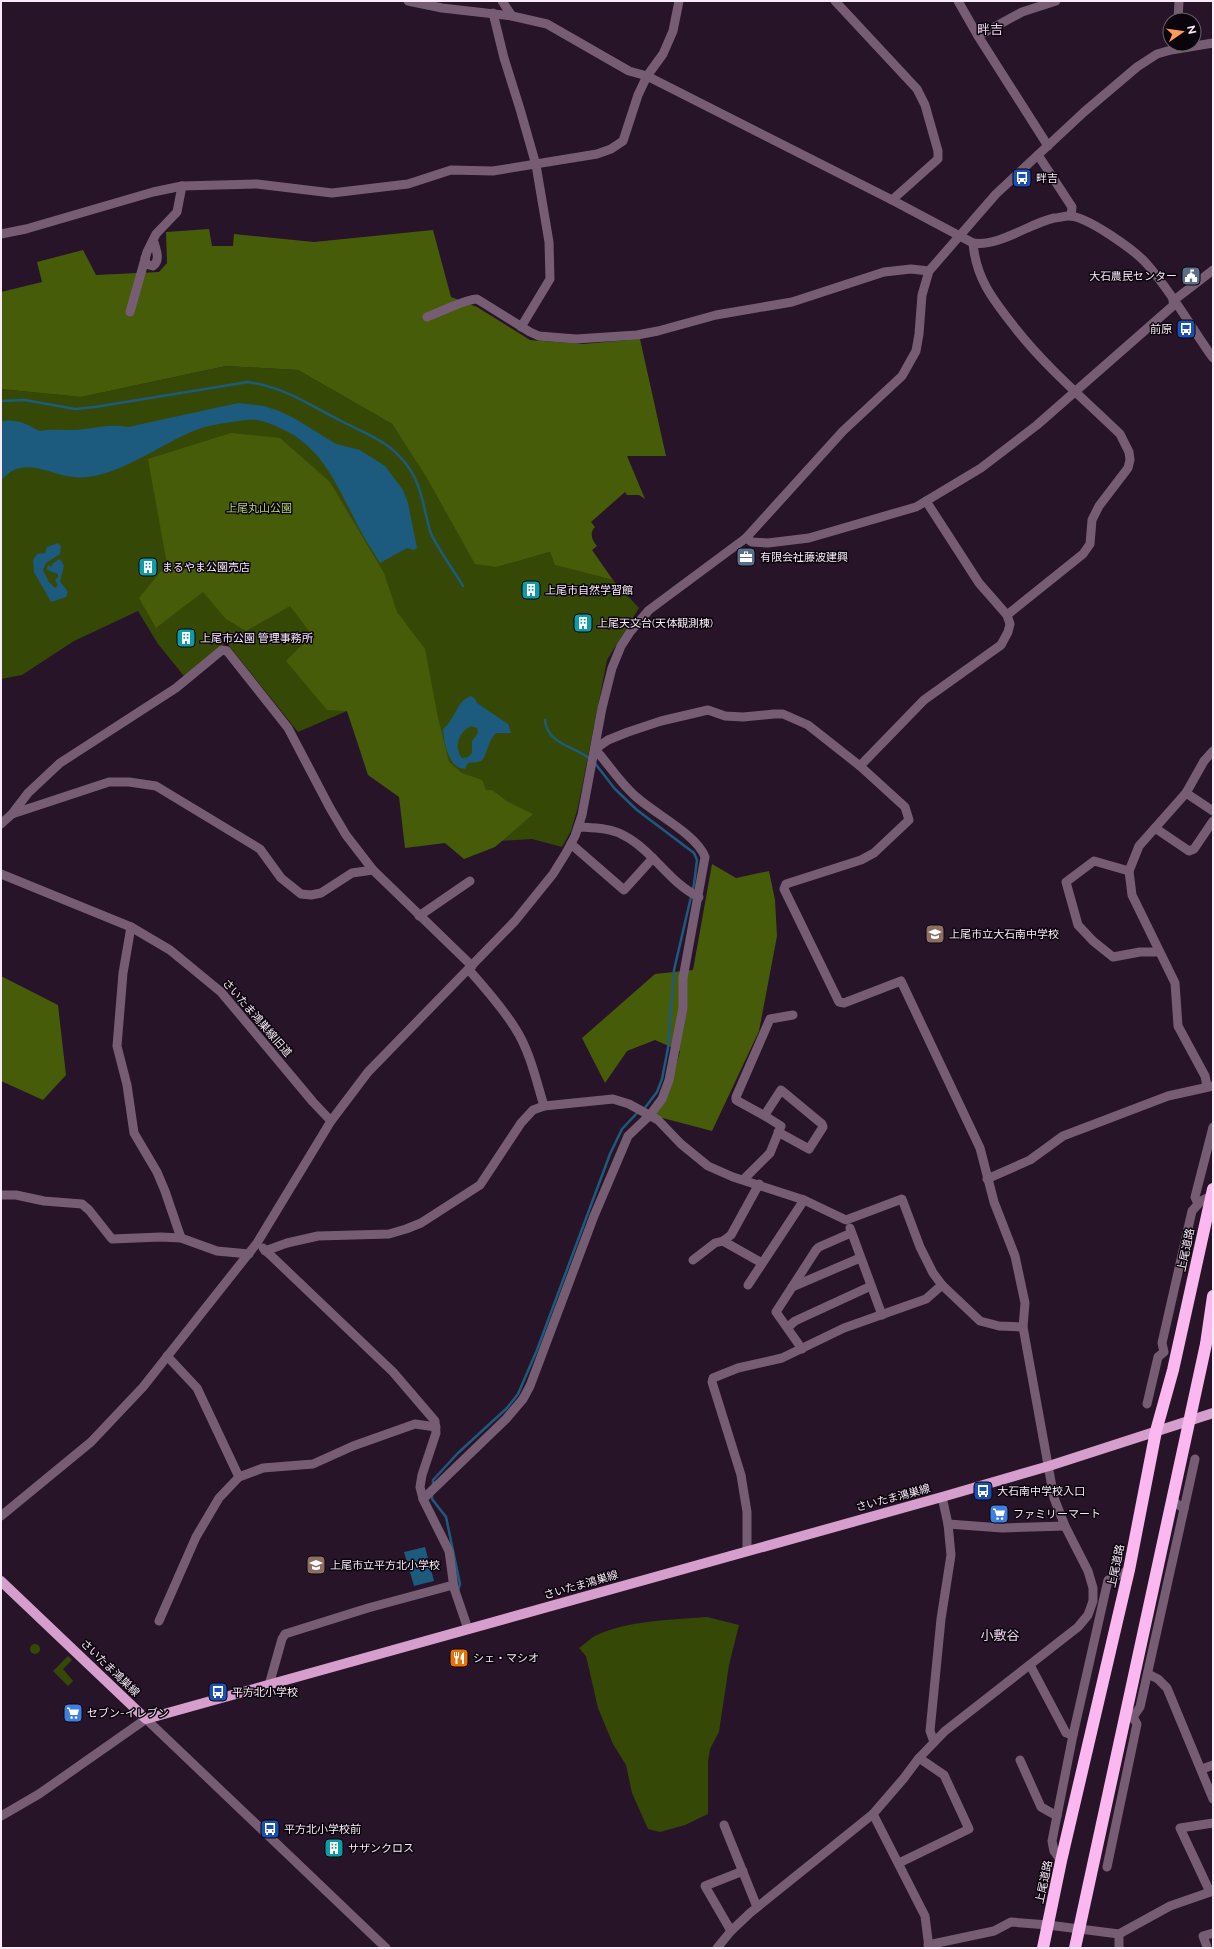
<svg xmlns="http://www.w3.org/2000/svg" width="1214" height="1949" viewBox="0 0 1214 1949" font-family="Raleway,'Noto Sans JP',sans-serif">
<style>
.green{fill:#364805}
.forest{fill:#475c08}
.water{fill:#1c5a7e;fill-rule:evenodd}
.lines{fill:none;stroke-linecap:round;stroke-linejoin:round}
.stream{stroke:#1c5a7e;stroke-width:2.5}
.minor{stroke:#775d73;stroke-width:9}
.major{stroke:#d59ecc;stroke-width:10}
.highway{stroke:#fbb7f0;stroke-width:12}
.labels{text-anchor:middle;dominant-baseline:central;stroke-width:3;stroke-linejoin:round;paint-order:stroke}
.poi-label{font-size:11px;fill:#f8eaf9;stroke:#0b040c;text-anchor:start}
.park-label{font-size:11px;fill:#b3d56d;stroke:#0b040c}
.street-label{font-size:11px;fill:#f8eaf9;stroke:#0b040c}
.quarter-label{font-size:13px;fill:#ecd1ee;stroke:#0b040c}
</style>
<rect width="100%" height="100%" fill="#271429"/>
<g class="green">
<path d="M226 366 298 370 392 424 429 480 497 567 550 552 556 565 613 580 639 608 607 660 578 807 571 831 562 847 532 839 498 841 347 711 298 732 226 642 184 676 158 644 138 611 74 641 22 675 1 679V389L81 397Z"/>
<path d="M707 1617 739 1625 729 1665 719 1732 710 1749 708 1762V1814L685 1825 660 1832 648 1829 632 1793 626 1765 613 1744 598 1708 586 1656 579 1648C585 1644 590 1638 597 1635 630 1620 671 1620 707 1617Z"/>
<circle cx="35" cy="1649" r="5"/>
<path d="M68 1656 72 1660 63 1669 73 1681 68 1686 53 1671Z"/>
</g>
<g class="forest">
<path d="M209 229 212 246H233L234 234 314 242 433 230 451 297 477 307 530 340 583 344 640 339 666 456H627L645 499 639 495H627L625 492 591 522 595 527C589 533 592 540 597 546L592 550 613 580 555 565 550 552 497 567 475 564 427 478 392 424 298 370 226 366 81 397 1 389V292L42 282 37 262 83 250 96 275 159 272 167 263 166 232Z"/>
<path d="M231 433 280 438 330 482 384 573 397 612 425 649 438 718 449 762 462 773 482 780 486 790H492L508 802 533 814 495 847 464 859 445 843 405 848 399 797 368 775 347 711 327 710 286 661 312 635 290 606 246 631 226 619 203 592 156 628 139 598 167 564 148 459Z"/>
<path d="M712 864 736 878 769 871 775 900 777 936 759 1031 712 1131 655 1116 670 1088 680 1051 655 1040 627 1051 605 1083 582 1038 655 974 693 970Z"/>
<path d="M1 976 58 1005 66 1075 43 1100 1 1081Z"/>
</g>
<g class="water">
<path d="M238 403 264 406 279 411 294 418 336 444 360 450 385 466 403 490 408 503 417 548 414 550 407 548 380 563C375 554 369 546 364 537 341 497 328 450 282 429 274 425 265 421 256 420 249 419 240 421 232 422 218 424 204 426 191 432 159 446 130 468 95 476 88 477 81 478 74 477 48 475 22 454 1 481V421C16 419 26 423 39 431 51 429 61 430 73 430 93 429 109 423 128 427Z"/>
<path d="M58 543 61 546 60 554 46 563 43 570 49 582 55 588 58 585 55 580 58 577V574L47 570 48 565 52 567V564L59 559 61 560 64 566 60 581C62 587 71 589 66 597L51 602 34 572 33 560 37 554 45 553 47 547Z"/>
<path d="M471 696 475 699 477 703 508 724 511 733H496C487 742 487 757 481 761 477 763 472 762 468 763L465 769C448 768 444 743 443 729 455 720 457 700 471 696ZM471 726 477 728 478 733 472 741V753L468 757 462 758C453 747 459 732 471 726Z"/>
<path d="M425 1547 434 1581 414 1586 404 1552Z"/>
</g>
<g class="lines">
<g class="stream">
<path d="M1 401 25 400 75 409 95 407 248 382C287 388 309 405 343 422 369 435 391 442 409 468 422 487 424 510 430 531 435 545 455 572 463 586"/>
<path d="M545 720C547 744 574 746 590 759"/>
<path d="M594 762 615 789 637 810 694 853 697 860 694 884 674 970 668 1048 662 1079 657 1092 644 1109"/>
<path d="M433 1486V1480L458 1453 507 1408 518 1394 537 1350 610 1154 622 1129 638 1112"/>
<path d="M432 1493V1499L446 1517 460 1584 458 1590"/>
</g>
<g class="minor">
<path d="M408 1 442 8 512 16 547 24 629 71 647 76 892 200 973 243C999 247 1028 224 1054 218 1058 218 1064 216 1069 216 1087 216 1134 250 1146 263 1171 291 1191 327 1213 358"/>
<path d="M502 1 512 16"/>
<path d="M835 1 917 89 925 105 938 151V159L892 200"/>
<path d="M958 1 978 36 1048 146"/>
<path d="M493 13 504 58 520 109 536 165 549 242 550 279 521 327"/>
<path d="M1178 20 1179 1"/>
<path d="M978 36 1022 12 1056 1"/>
<path d="M1038 155 1072 207 1071 216"/>
<path d="M1 234 26 229 153 192 182 186 257 184 332 193 408 184 451 170 493 171 597 154 611 149 623 141 638 95 647 76 663 54 673 31 679 1"/>
<path d="M973 243C976 280 995 302 1016 329 1047 368 1084 399 1120 434L1129 452 1130 460 1128 468 1099 506 1092 520 1090 544 1083 554 1007 615"/>
<path d="M145 258 146 264 153 266C161 260 156 250 154 242"/>
<path d="M1173 301 1213 270"/>
<path d="M130 312 147 252 156 234 177 212 182 186"/>
<path d="M427 317C441 312 465 299 477 299L530 332 539 336 576 339 637 335 658 331 716 315 792 302 884 272 911 269 929 271"/>
<path d="M746 538 752 542 768 543 809 538 916 507 981 468 1037 425 1175 304"/>
<path d="M595 749 608 740 628 732 661 721 708 710 725 716 743 717 774 714H783L808 725 860 766 905 807 909 820 874 853 861 860 786 884 784 889 839 1002 844 1003 901 981 980 1148 994 1202 1015 1256 1025 1303 1023 1327 1054 1498 1065 1526 1088 1571 1093 1588V1601L1088 1615 1078 1627 945 1731 919 1758 904 1778 873 1814 750 1913 731 1931 717 1948"/>
<path d="M860 766 924 700 1001 645 1008 632 1010 624 1007 615 979 583 926 501"/>
<path d="M1186 793 1213 811"/>
<path d="M12 814 109 782H129L156 786 260 849 281 878 301 894 311 895 321 893 352 873 373 870"/>
<path d="M1 824 12 814 28 793 60 763 176 688 222 650 227 651 288 728 330 808 346 835 373 870 472 966"/>
<path d="M579 827C594 828 610 828 623 835 653 850 669 883 699 897"/>
<path d="M1155 828 1189 851 1194 849 1213 821"/>
<path d="M571 844 624 890 653 858"/>
<path d="M1129 871 1094 861 1066 882 1078 925 1093 941 1113 957 1140 952H1159"/>
<path d="M1 874 131 927 170 950 221 992 313 1102 331 1121"/>
<path d="M419 916 470 881"/>
<path d="M131 927 123 973 117 1046 127 1085 134 1133 157 1172 165 1191 181 1238"/>
<path d="M469 970C485 988 502 1007 515 1028 530 1051 536 1080 544 1106"/>
<path d="M1207 1086 1205 1076 1178 1026 1175 983 1132 895 1129 871 1139 846 1186 793 1204 761 1213 751"/>
<path d="M765 1116 736 1100V1097L770 1019 793 1015"/>
<path d="M744 1179 770 1153 781 1126 765 1116 766 1113 781 1090 822 1124 823 1127 809 1149 778 1132"/>
<path d="M987 1179 1030 1160 1063 1136 1168 1096 1213 1086"/>
<path d="M1 1195H16L44 1201 82 1204 89 1210 112 1239 161 1237 181 1238 217 1251 249 1254"/>
<path d="M1198 1204 1195 1197 1213 1127"/>
<path d="M850 1228 882 1315"/>
<path d="M723 1241 762 1263"/>
<path d="M263 1248 393 1372 435 1421 436 1433 422 1475 420 1487 423 1499 449 1551 454 1588 468 1629"/>
<path d="M265 1251 287 1243 318 1236 389 1234 406 1229 421 1223 480 1185 521 1123 533 1110 544 1106 613 1099 629 1104 658 1120 681 1144 708 1166 733 1177 804 1200 846 1220 902 1199 920 1247 933 1273 942 1285 980 1321 999 1326 1023 1327"/>
<path d="M693 1260 715 1243 723 1241 731 1235 759 1184"/>
<path d="M748 1285 804 1200"/>
<path d="M792 1287 860 1258"/>
<path d="M788 1327 795 1321 871 1286"/>
<path d="M802 1349 776 1312 816 1250 819 1247 851 1233"/>
<path d="M167 1356 197 1388 239 1477"/>
<path d="M1147 1404 1158 1357 1164 1352 1162 1343 1192 1211 1201 1201 1211 1196"/>
<path d="M423 1499 506 1419 523 1399 530 1386 594 1216 628 1136 650 1115 662 1099 669 1080 683 1008V978L705 857C697 834 651 812 633 794 619 781 608 764 595 749"/>
<path d="M1184 1509 1195 1459"/>
<path d="M1 1516 91 1442 143 1387 257 1243 331 1121 368 1072 515 921 553 874 566 853 575 836 582 815 602 708 612 668 621 646 630 632 649 610 746 538 843 431 902 376 916 351 919 334 922 295 929 271 996 194 1084 112 1137 67 1157 54 1171 50 1213 43"/>
<path d="M948 1524 1002 1528 1065 1526"/>
<path d="M747 1551V1512L741 1475 712 1382 713 1378 738 1368 782 1358 844 1328 926 1299 942 1285"/>
<path d="M159 1621 196 1537 219 1498 239 1477 263 1468 313 1464 353 1446 415 1424 436 1427"/>
<path d="M1030 1665 1066 1733 1073 1735"/>
<path d="M1148 1674 1158 1679 1167 1688 1213 1799"/>
<path d="M269 1685 282 1639 285 1634 368 1608 453 1585"/>
<path d="M1124 1720 1133 1717 1140 1707 1184 1509 1172 1500"/>
<path d="M934 1742 930 1731 941 1619 951 1555 948 1524 942 1497"/>
<path d="M1020 1760 1041 1807 1057 1816"/>
<path d="M1202 1769 1213 1765"/>
<path d="M873 1814 925 1916 929 1948"/>
<path d="M1 1816 39 1794 146 1719 386 1948"/>
<path d="M724 1825 757 1907"/>
<path d="M1061 1861 1054 1851 1052 1841 1073 1735 1108 1580 1129 1570"/>
<path d="M899 1863 969 1829 944 1775 919 1758"/>
<path d="M1107 1867 1137 1724 1133 1717"/>
<path d="M1210 1892 1180 1828 1213 1823"/>
<path d="M731 1931 705 1886 743 1871"/>
<path d="M1119 1934V1948"/>
<path d="M928 1945 994 1931 1011 1922 1048 1925 1119 1934 1170 1906 1213 1891"/>
<path d="M1207 1947 1203 1936 1213 1933"/>
</g>
<path class="major" d="M1 1581 146 1719 942 1497 1049 1466 1213 1413"/>
<g class="highway">
<path d="M1043 1948 1061 1861 1129 1570 1156 1431 1173 1370 1213 1189"/>
<path d="M1075 1948 1206 1344 1213 1296"/>
</g>
</g>
<defs>
<symbol id="bus-square" viewBox="-11 -11 22 22"><rect x="-9" y="-9" width="18" height="18" rx="4" fill="#1a4fb4" stroke="#0b040c"/><path d="M-5-6H5V4H4V6H2V4H-2V6H-4V4H-5ZM-3.5-4V0h7V-4ZM-3.5 1.2v1.5H-2V1.2ZM2 1.2v1.5H3.5V1.2Z" fill="#fff"/></symbol>
<symbol id="civic-square" viewBox="-11 -11 22 22"><rect x="-9" y="-9" width="18" height="18" rx="4" fill="#5c6f8a" stroke="#0b040c"/><path d="M-.6-6.5H3V-4.5H.6V-3L4-1V1h2V6H-6V1h2V-1L-.6-3ZM-1.2 2.5V6h2.4V2.5Z" fill="#fff"/></symbol>
<symbol id="office-square" viewBox="-11 -11 22 22"><rect x="-9" y="-9" width="18" height="18" rx="4" fill="#5c6f8a" stroke="#0b040c"/><path d="M-6-3h4V-5.5h4V-3h4V5H-6ZM-1-4.5V-3h2v-1.5ZM-6 0V1H6V0Z" fill="#fff"/></symbol>
<symbol id="building-square" viewBox="-11 -11 22 22"><rect x="-9" y="-9" width="18" height="18" rx="4" fill="#0f9aa8" stroke="#0b040c"/><path d="M-4-6H4V6H1V3H-1V6H-4ZM-2.5-4.3h1.7v1.8h-1.7ZM.8-4.3h1.7v1.8H.8ZM-2.5-1h1.7V.8h-1.7ZM.8-1h1.7V.8H.8Z" fill="#fff"/></symbol>
<symbol id="school-square" viewBox="-11 -11 22 22"><rect x="-9" y="-9" width="18" height="18" rx="4" fill="#8d6e63" stroke="#0b040c"/><path d="M0-5L7-2L0 1L-7-2ZM-4 1L0 2.5L4 1V4Q0 6-4 4Z" fill="#fff"/></symbol>
<symbol id="supermarket-square" viewBox="-11 -11 22 22"><rect x="-9" y="-9" width="18" height="18" rx="4" fill="#3f7fe0" stroke="#0b040c"/><path d="M-6-5.5h2.5l.6 2H6L4.5 2H-2.5L-4.4-4H-6ZM-1.5 3.2a1.3 1.3 0 1 0 .1 0ZM3 3.2a1.3 1.3 0 1 0 .1 0Z" fill="#fff"/></symbol>
<symbol id="restaurant-square" viewBox="-11 -11 22 22"><rect x="-9" y="-9" width="18" height="18" rx="4" fill="#e8710a" stroke="#0b040c"/><path d="M-5-6h1v4h1v-4h1v4h1v-4h1v5L-1.5 .5V6h-2V.5L-5-1ZM5-6V6H3V1.5H1.5Q1.5-4 5-6Z" fill="#fff"/></symbol>
</defs>
<g fill-rule="evenodd">
<use href="#bus-square" x="1011" y="167" width="22" height="22"/>
<use href="#civic-square" x="1180" y="265" width="22" height="22"/>
<use href="#bus-square" x="1175" y="318" width="22" height="22"/>
<use href="#office-square" x="735" y="546" width="22" height="22"/>
<use href="#building-square" x="137" y="556" width="22" height="22"/>
<use href="#building-square" x="520" y="579" width="22" height="22"/>
<use href="#building-square" x="572" y="612" width="22" height="22"/>
<use href="#building-square" x="175" y="627" width="22" height="22"/>
<use href="#school-square" x="924" y="923" width="22" height="22"/>
<use href="#bus-square" x="972" y="1480" width="22" height="22"/>
<use href="#supermarket-square" x="988" y="1503" width="22" height="22"/>
<use href="#school-square" x="305" y="1554" width="22" height="22"/>
<use href="#restaurant-square" x="448" y="1647" width="22" height="22"/>
<use href="#bus-square" x="207" y="1681" width="22" height="22"/>
<use href="#supermarket-square" x="62" y="1702" width="22" height="22"/>
<use href="#bus-square" x="259" y="1818" width="22" height="22"/>
<use href="#building-square" x="323" y="1837" width="22" height="22"/>
</g>
<g class="labels">
<g class="poi-label">
<text x="1036" y="178">畔吉</text>
<text x="1177" y="276" text-anchor="end">大石農民センター</text>
<text x="1172" y="329" text-anchor="end">前原</text>
<text x="760" y="557">有限会社藤波建興</text>
<text x="162" y="567">まるやま公園売店</text>
<text x="545" y="590">上尾市自然学習館</text>
<text x="597" y="623">上尾天文台(天体観測棟)</text>
<text x="200" y="638">上尾市公園 管理事務所</text>
<text x="949" y="934">上尾市立大石南中学校</text>
<text x="997" y="1491">大石南中学校入口</text>
<text x="1013" y="1514">ファミリーマート</text>
<text x="330" y="1565">上尾市立平方北小学校</text>
<text x="473" y="1658">シェ・マシオ</text>
<text x="232" y="1692">平方北小学校</text>
<text x="87" y="1713">セブン-イレブン</text>
<text x="284" y="1829">平方北小学校前</text>
<text x="348" y="1848">サザンクロス</text>
</g>
<g class="park-label">
<text x="259" y="508">上尾丸山公園</text>
</g>
<g class="street-label">
<text transform="translate(257 1018) rotate(49)">さいたま鴻巣線旧道</text>
<text transform="translate(1186 1250) rotate(-78)">上尾道路</text>
<text transform="translate(893 1498) rotate(-15)">さいたま鴻巣線</text>
<text transform="translate(1116 1566) rotate(-78)">上尾道路</text>
<text transform="translate(581 1585) rotate(-16)">さいたま鴻巣線</text>
<text transform="translate(110 1668) rotate(44)">さいたま鴻巣線</text>
<text transform="translate(1044 1882) rotate(-78)">上尾道路</text>
</g>
<g class="quarter-label">
<text x="990" y="29">畔吉</text>
<text x="1000" y="1635">小敷谷</text>
</g>
</g>
<rect width="1214" height="1949" fill="none" stroke="#f8eaf9" stroke-width="4"/>
<g transform="translate(1182 32) rotate(77)"><circle r="19" fill="#0b040c" stroke="#6a606b"/>
<path d="M0-3L7 15L0 10L-7 15Z" fill="#ff9b59"/>
<text y="-6" font-size="11" font-weight="bold" text-anchor="middle" fill="#f8eaf9">N</text>
</g>
</svg>
